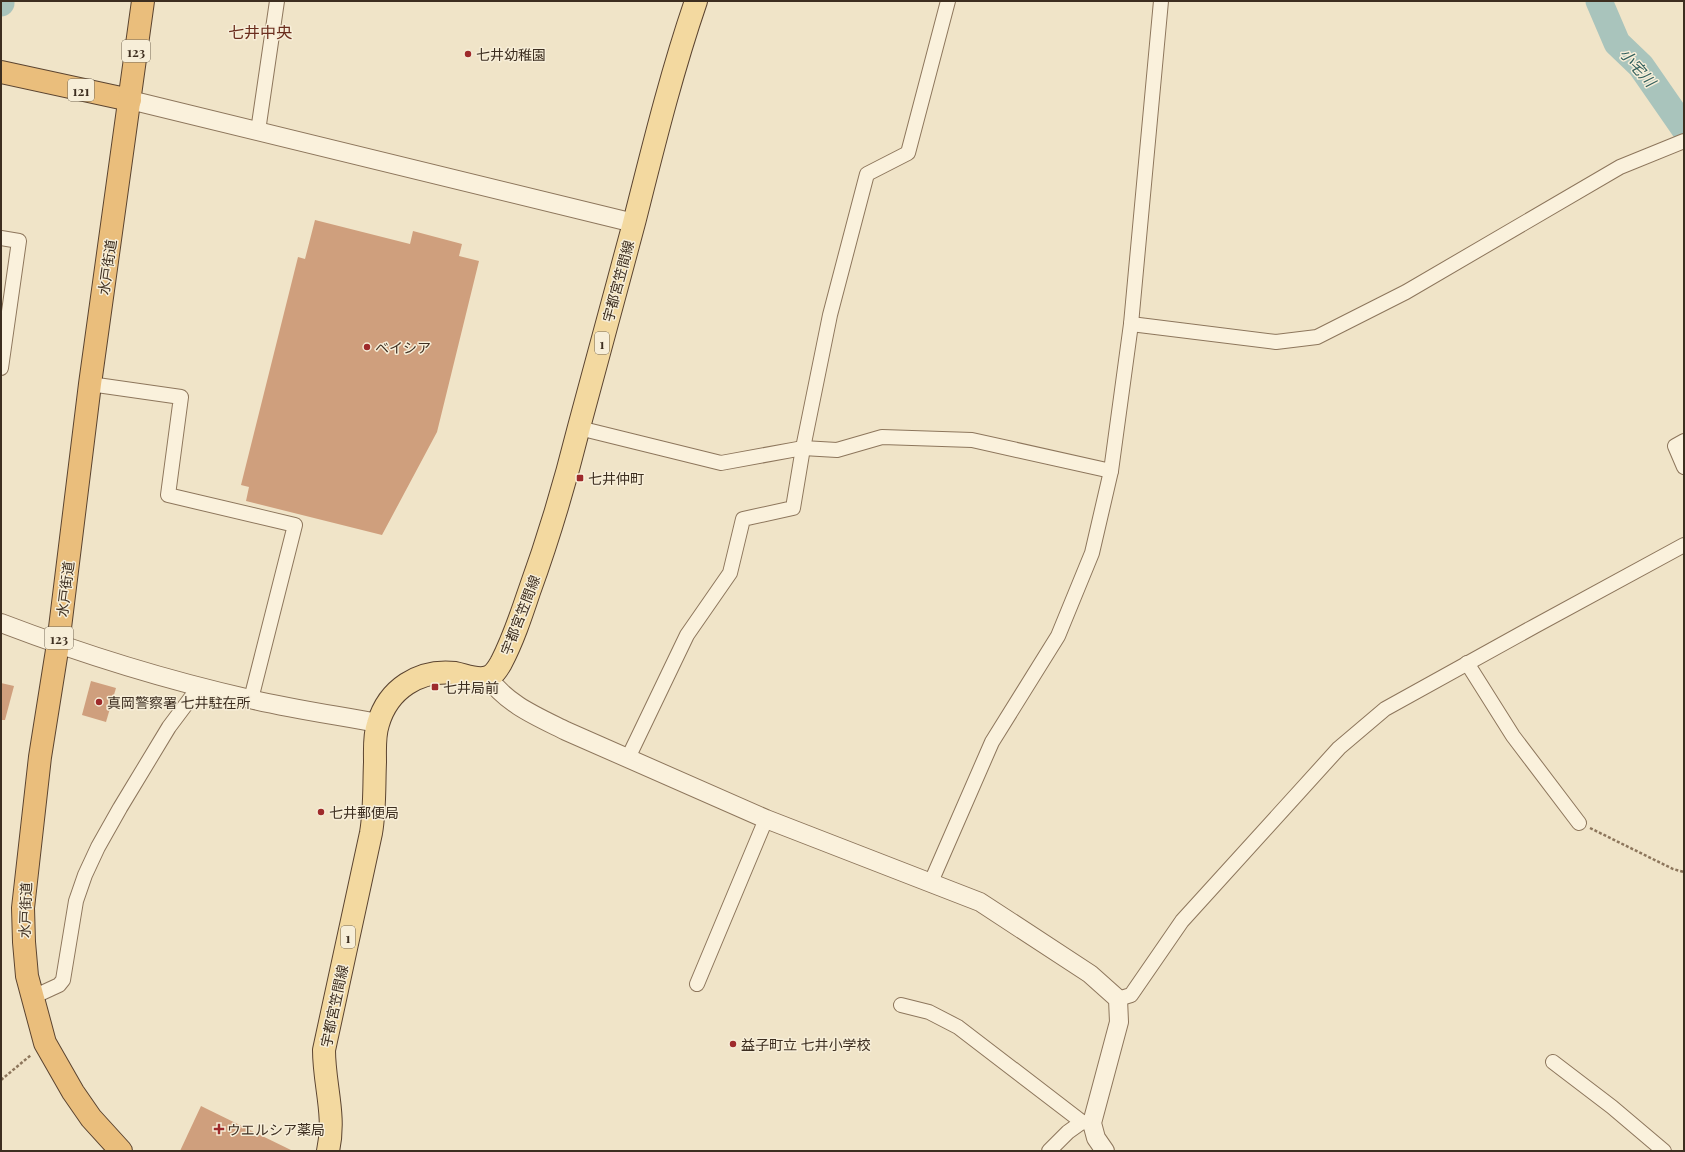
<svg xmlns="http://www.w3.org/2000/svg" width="1685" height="1152" viewBox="0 0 1685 1152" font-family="'Playfair Display','Noto Sans JP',serif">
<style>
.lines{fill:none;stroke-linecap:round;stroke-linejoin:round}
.river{stroke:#a9c4bc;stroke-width:27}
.building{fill:#cf9f7d}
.minor-casing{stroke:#8d765c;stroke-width:16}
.tertiary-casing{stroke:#8d765c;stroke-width:20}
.primary-casing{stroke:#5b4430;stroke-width:24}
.trunk-casing{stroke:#5b4430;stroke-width:24}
.path{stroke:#8d765c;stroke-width:2.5;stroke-dasharray:3 2;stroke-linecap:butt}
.minor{stroke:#faf1dc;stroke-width:14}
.tertiary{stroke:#faf1dc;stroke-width:18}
.primary{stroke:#f3d9a0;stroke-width:22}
.trunk{stroke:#eabe7c;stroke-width:22}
.poi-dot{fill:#9e2a2b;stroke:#f7eed8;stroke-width:1.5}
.labels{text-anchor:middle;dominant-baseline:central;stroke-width:3;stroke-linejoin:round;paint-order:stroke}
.shield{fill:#f7eed8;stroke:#756857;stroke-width:1}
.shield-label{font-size:13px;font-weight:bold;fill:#3d2e20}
.poi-label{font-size:14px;fill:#3d2e20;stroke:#f7eed8;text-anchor:start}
.street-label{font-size:14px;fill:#3d2e20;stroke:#f7eed8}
.water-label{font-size:15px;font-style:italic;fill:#2f5d5a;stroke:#f7eed8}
.quarter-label{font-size:16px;fill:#6b2e1e;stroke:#f7eed8}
</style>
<rect width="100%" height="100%" fill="#f0e4c8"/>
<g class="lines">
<g class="river">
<path d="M1599 1 1617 43 1641 66 1684 128"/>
<path d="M1 3V1"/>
</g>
</g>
<g class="building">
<path d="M315 220 410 244 413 231 462 244 459 256 479 261 437 432 382 535 246 501 249 487 241 485 298 257 305 259Z"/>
<path d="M91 681 116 688 106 722 82 715Z"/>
<path d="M1 683 14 686 5 720H1Z"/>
<path d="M201 1106 293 1151H180Z"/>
</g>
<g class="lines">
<defs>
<g id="minor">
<path d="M258 131 277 1"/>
<path d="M1 238 19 241 1 368"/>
<path d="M1131 324 1276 342 1317 337 1406 292 1620 167 1684 141"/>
<path d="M90 384 181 397 168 495 295 525 251 699"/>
<path d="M579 428 721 463 803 448 837 450 882 437 972 440 1111 471"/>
<path d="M1684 441 1675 446 1684 467"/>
<path d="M1467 663 1513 736 1579 823"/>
<path d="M628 758 687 635 730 573 743 519 793 508 803 448 830 315 867 174 908 153 948 1"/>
<path d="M931 882 992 742 1058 636 1092 553 1111 471 1131 324 1161 1"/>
<path d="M697 984 766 819"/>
<path d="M33 997 59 985 63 980 76 901 85 875 98 847 120 808 169 727 196 691 198 686"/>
<path d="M1118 999 1131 995 1182 921 1339 748 1385 709 1535 626 1684 545"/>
<path d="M901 1005 929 1012 958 1027 1082 1122 1092 1123"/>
<path d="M1553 1062 1612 1107 1664 1151"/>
<path d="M1049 1151 1068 1132 1082 1122"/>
</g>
<g id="tertiary">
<path d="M130 100 634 223"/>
<path d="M1 623C82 654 166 680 250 699 292 709 335 715 378 723"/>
<path d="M488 677C506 704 538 717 566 731L766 819 980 902 1090 974 1118 999 1119 1022 1092 1123 1096 1138 1105 1151"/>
</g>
<path id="primary" d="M328 1151C336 1115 324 1085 324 1050L371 833C375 810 374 786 375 762 375 749 374 736 378 724 388 689 419 669 455 673 465 675 478 681 488 677 494 675 498 668 501 663 513 640 521 616 529 592 549 537 565 483 579 427 597 358 616 291 634 223 653 148 671 74 696 1"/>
<g id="trunk">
<path d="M1 72 130 100"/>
<path d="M121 1151 91 1118 73 1092 45 1043 27 976 24 942 23 908 40 757 58 644 90 384 143 1"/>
</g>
</defs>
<use href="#minor" class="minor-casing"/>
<use href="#tertiary" class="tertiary-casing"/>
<use href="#primary" class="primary-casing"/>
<use href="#trunk" class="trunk-casing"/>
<g class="path">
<path d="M1590 828 1673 869 1684 872"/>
<path d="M1 1080 31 1055"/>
</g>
<use href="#minor" class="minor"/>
<use href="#tertiary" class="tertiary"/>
<use href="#primary" class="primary"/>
<use href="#trunk" class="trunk"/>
</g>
<g class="poi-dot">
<circle cx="468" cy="54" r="4"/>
<circle cx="367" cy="347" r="4"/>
<rect x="576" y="474" width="8" height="8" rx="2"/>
<rect x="431" y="683" width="8" height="8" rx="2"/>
<circle cx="99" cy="702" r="4"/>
<circle cx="321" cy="812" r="4"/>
<circle cx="733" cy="1044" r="4"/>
<path d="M217 1123h4v4h4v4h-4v4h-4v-4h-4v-4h4z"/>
</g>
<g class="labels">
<g class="shield">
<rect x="122" y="40" width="28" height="22" rx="3"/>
<rect x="68" y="79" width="26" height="22" rx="3"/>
<rect x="595" y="332" width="14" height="22" rx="3"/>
<rect x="45" y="627" width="28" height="22" rx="3"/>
<rect x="341" y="926" width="14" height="22" rx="3"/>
</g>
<g class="shield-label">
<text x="136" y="51">123</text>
<text x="81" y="90">121</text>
<text x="602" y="343">1</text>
<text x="59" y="638">123</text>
<text x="348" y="937">1</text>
</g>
<g class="poi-label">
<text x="476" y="54">七井幼稚園</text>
<text x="375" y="347">ベイシア</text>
<text x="588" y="478">七井仲町</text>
<text x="443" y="687">七井局前</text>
<text x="107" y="702">真岡警察署 七井駐在所</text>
<text x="329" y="812">七井郵便局</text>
<text x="741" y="1044">益子町立 七井小学校</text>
<text x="227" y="1129">ウエルシア薬局</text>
</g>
<g class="street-label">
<text transform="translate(107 267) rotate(-82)">水戸街道</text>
<text transform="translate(618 281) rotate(-75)">宇都宮笠間線</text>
<text transform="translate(65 589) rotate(-83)">水戸街道</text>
<text transform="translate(520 615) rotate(-69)">宇都宮笠間線</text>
<text transform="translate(25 910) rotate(-88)">水戸街道</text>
<text transform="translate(334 1006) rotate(-78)">宇都宮笠間線</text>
</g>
<g class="water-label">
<text transform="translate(1638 67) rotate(49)">小宅川</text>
</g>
<g class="quarter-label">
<text x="260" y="31">七井中央</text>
</g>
</g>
<rect width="1685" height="1152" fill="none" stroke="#3d2e20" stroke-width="4"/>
</svg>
